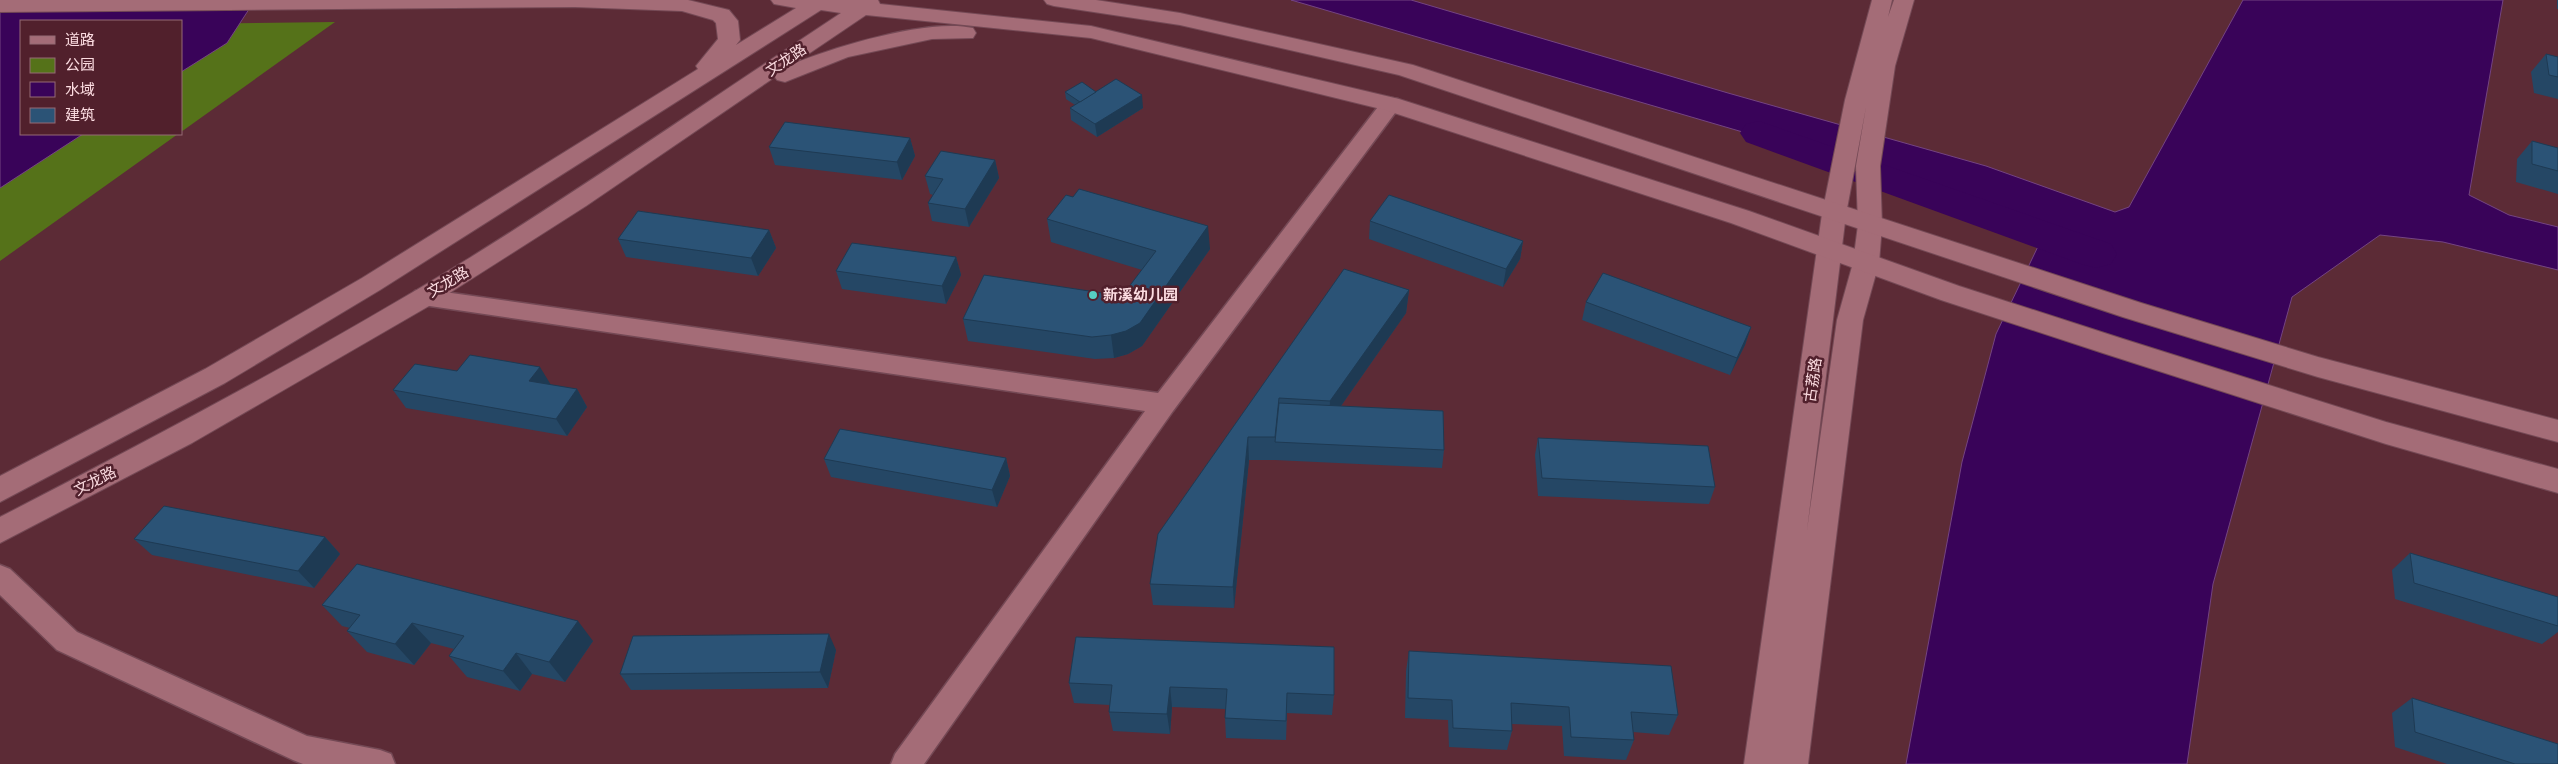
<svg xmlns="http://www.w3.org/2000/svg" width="2558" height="764" viewBox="0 0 2558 764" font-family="Signika,'Noto Sans SC',sans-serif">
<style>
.green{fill:#557219}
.water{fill:#390359;stroke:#744482}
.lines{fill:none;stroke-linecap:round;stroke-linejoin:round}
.river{fill:#390359;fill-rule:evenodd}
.minor-casing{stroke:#744955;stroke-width:3}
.tertiary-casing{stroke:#744955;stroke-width:2}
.secondary-casing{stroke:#744955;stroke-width:2}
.minor{fill:#a46c77;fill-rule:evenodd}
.tertiary{fill:#a46c77;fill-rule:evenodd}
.secondary{fill:#a46c77;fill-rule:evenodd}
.wall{fill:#254765}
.shaded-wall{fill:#1e3a53}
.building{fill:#2b5376;stroke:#1e3a53}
.poi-dot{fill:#56cec2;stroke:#51202c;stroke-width:2}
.labels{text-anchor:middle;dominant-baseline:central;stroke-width:5;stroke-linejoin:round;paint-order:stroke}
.street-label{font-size:15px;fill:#fcdce1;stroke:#51202c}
.poi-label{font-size:15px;font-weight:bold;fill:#fcdce1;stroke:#51202c;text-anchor:start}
</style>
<rect width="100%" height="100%" fill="#5c2b36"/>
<g class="green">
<path d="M335 22 181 132V24Z"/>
<path d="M0 27 21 134H178L0 261Z"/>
</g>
<g class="water">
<path d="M0 0H255L227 43 181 72V21H21V134H83L0 188Z"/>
<path d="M1291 0H1411L1728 93 1986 166 2115 212 2129 207 2243 0H2503L2469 195 2509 215 2558 227V270L2443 242 2380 235 2292 297 2213 584 2187 764H1906L1962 462 1996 334 2043 236 1989 204Z"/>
</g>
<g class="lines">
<path class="river" d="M1759 121 2111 244 2117 254 2111 264 2096 268 2081 264 1746 142 1740 133 1746 124Z"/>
<defs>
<g id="minor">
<path d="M1391 98 1398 99 1401 104 1398 109 1173 411 924 764H891L895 754 1145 411 423 305 415 303 411 297 415 291 423 289 1158 393 1384 99Z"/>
<path d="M0 565 10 569 77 632 307 736 380 750 391 754 395 764H303L293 760 57 650 0 595Z"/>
</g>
<path id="tertiary" d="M1872 0H1892L1888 17 1894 0H1914L1895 66 1880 166 1882 225 1879 263 1863 320 1808 764H1744L1822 214 1845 100ZM1866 107 1856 166 1858 225 1853 263 1837 320 1807 530 1846 214Z"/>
<g id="secondary">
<path d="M0 0H688L729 10 738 21 740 40 736 45 796 8 774 4 771 0H878L880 4 1091 26 1399 99 1749 211 1959 286 2123 339 2386 422 2558 469V493L2386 444 2103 353 1941 300 1731 223 1385 110 1091 38 866 15 795 63C837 46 929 18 973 28L976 33 973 38 932 39 848 57 785 82 777 80 775 77 586 206 429 306 192 443 0 543V517C159 435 318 351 471 257 596 179 718 94 841 13L821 10 380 290 225 383 0 502V476L205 369 362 278 698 69 696 66 718 39 716 23 713 20 682 11 575 7 0 12Z"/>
<path d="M1044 0H1096L1180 13 1413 65 2141 303 2318 357 2558 420V442L2318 377 2123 317 1399 75 1180 25 1054 6 1047 4Z"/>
</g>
</defs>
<use href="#minor" class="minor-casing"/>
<use href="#tertiary" class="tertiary-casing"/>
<use href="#secondary" class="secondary-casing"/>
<use href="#minor" class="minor"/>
<use href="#tertiary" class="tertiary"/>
<use href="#secondary" class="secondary"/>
</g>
<g class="wall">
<rect x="2557" y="0" width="1" height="9"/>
<path d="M2546 54 2558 57V99L2534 93 2531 72Z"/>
<path d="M1065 92H1096L1143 108 1097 137 1071 120 1070 108 1075 105 1066 99Z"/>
<path d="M910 138 915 156 902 180 775 165 769 147Z"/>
<path d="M2532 141 2558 148V194L2516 182 2517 159Z"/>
<path d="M995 160 999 178 969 227 932 221 928 203 933 195 930 194 925 176Z"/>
<path d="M1047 219 1210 249 1142 346 1128 354 1114 358 1095 359 968 341 963 319 1122 296 1142 270 1051 242Z"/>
<path d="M1370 221 1523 241 1520 259 1503 287 1369 239Z"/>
<path d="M769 230 776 248 758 276 626 257 618 239Z"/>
<path d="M956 257 961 275 946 304 842 289 836 271Z"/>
<path d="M1344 269 1409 290 1406 313 1341 406 1444 450 1442 468 1275 460H1249L1234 608 1153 605 1150 584Z"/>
<path d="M1586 302 1751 327 1745 345 1730 375 1582 320Z"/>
<path d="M457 371 577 389 587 407 567 436 406 408 393 390Z"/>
<path d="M1538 438 1715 487 1709 504 1538 496 1535 455Z"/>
<path d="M1006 458 1010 476 997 507 831 477 824 459Z"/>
<path d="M325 537 340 554 314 588 152 555 134 539Z"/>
<path d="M2410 553 2558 597V632L2542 644 2395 599 2392 570Z"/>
<path d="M322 605 593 641 565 682 532 674 520 691 467 677 449 656 454 649 431 643 414 665 367 652 347 631 350 628 342 626Z"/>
<path d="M1076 637 1334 695 1332 715 1287 713 1286 740 1226 738 1225 718V709L1172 707 1170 734 1113 731 1109 712 1110 705 1074 703 1069 683Z"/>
<path d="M836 650 828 688 631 690 620 674Z"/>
<path d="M1409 651 1678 715 1669 735 1633 732 1634 740 1626 760 1564 756 1562 726 1512 724V731L1507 750 1449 747 1448 720 1405 718 1406 671Z"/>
<path d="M2412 698 2558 764H2447L2395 747 2392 713Z"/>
</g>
<g class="shaded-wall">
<path d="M1142 95 1143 108 1097 137 1095 124Z"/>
<path d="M910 138 915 156 902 180 897 162Z"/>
<path d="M995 160 999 178 969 227 965 209Z"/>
<path d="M1208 226 1210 249 1142 346 1128 354 1114 358 1111 335Z"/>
<path d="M769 230 776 248 758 276 751 258Z"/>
<path d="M1523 241 1520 259 1503 287 1506 269Z"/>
<path d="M956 257 961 275 946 304 942 286Z"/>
<path d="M1409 290 1406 313 1329 423 1330 401Z"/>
<path d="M1751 327 1745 345 1730 375 1737 358Z"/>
<path d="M540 367 551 385 529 381Z"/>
<path d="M577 389 587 407 567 436 556 419Z"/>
<path d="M1248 437 1249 460 1234 608 1233 587Z"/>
<path d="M1006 458 1010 476 997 507 992 490Z"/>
<path d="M325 537 340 554 314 588 298 571Z"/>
<path d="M578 621 593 641 565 682 549 662Z"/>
<path d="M412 623 431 643 414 665 395 644Z"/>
<path d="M829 634 836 650 828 688 820 672Z"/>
<path d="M516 653 532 674 520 691 503 671Z"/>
<path d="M1170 687 1172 707 1170 734 1167 714Z"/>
</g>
<g class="building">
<path d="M2546 54 2558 57V77L2549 75Z"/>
<path d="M1116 79 1142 95 1095 124 1070 108Z"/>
<path d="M1082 82 1096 92 1080 102 1065 92Z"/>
<path d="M785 122 910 138 897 162 769 147Z"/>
<path d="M2532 141 2558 148V171L2532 164Z"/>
<path d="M941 151 995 160 965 209 928 203 943 179 925 176Z"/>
<path d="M1079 189 1208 226 1140 323 1126 331 1111 335 1092 337 963 319 984 275 1122 296 1156 251 1047 219 1066 195 1073 197Z"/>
<path d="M1389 195 1523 241 1506 269 1370 221Z"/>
<path d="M638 211 769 230 751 258 618 239Z"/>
<path d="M852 243 956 257 942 286 836 271Z"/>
<path d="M1344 269 1409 290 1330 401 1279 398 1275 437H1248L1233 587 1150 584 1158 534Z"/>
<path d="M1603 273 1751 327 1737 358 1586 302Z"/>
<path d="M470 355 540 367 529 381 577 389 556 419 393 390 415 364 457 371Z"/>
<path d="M1279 403 1443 411 1444 450 1275 442Z"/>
<path d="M840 429 1006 458 992 490 824 459Z"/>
<path d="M1538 438 1708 446 1715 487 1542 478Z"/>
<path d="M164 506 325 537 298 571 134 539Z"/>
<path d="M2410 553 2558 597V626L2414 583Z"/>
<path d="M357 564 578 621 549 662 516 653 503 671 449 656 464 636 412 623 395 644 347 631 360 615 322 605Z"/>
<path d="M829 634 820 672 620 674 633 636Z"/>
<path d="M1076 637 1334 647V695L1287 693 1286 721 1225 718 1227 689 1170 687 1167 714 1109 712 1112 685 1069 683Z"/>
<path d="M1409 651 1671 666 1678 715 1631 712 1634 740 1571 737 1569 707 1511 703 1512 731 1453 728 1452 700 1408 698Z"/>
<path d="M2412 698 2558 744V764H2515L2415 732Z"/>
</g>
<circle class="poi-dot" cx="1093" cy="295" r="5"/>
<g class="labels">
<g class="street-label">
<text transform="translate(786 60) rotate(-34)">文龙路</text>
<text transform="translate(448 282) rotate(-31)">文龙路</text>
<text transform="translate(1813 380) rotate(-82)">古荔路</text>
<text transform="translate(95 481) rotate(-27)">文龙路</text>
</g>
<g class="poi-label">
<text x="1103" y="295">新溪幼儿园</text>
</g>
</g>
<rect x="20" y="20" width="162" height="115" fill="#51202c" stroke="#956b74"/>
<rect x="30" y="36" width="25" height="8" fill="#a46c77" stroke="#956b74"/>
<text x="65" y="45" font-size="15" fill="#fcdce1">道路</text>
<rect x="30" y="58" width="25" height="15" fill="#557219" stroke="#956b74"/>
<text x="65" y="70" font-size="15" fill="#fcdce1">公园</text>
<rect x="30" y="82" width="25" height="15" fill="#390359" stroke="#956b74"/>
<text x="65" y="95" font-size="15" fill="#fcdce1">水域</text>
<rect x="30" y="108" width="25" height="15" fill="#2b5376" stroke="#956b74"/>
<text x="65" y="120" font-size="15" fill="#fcdce1">建筑</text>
</svg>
